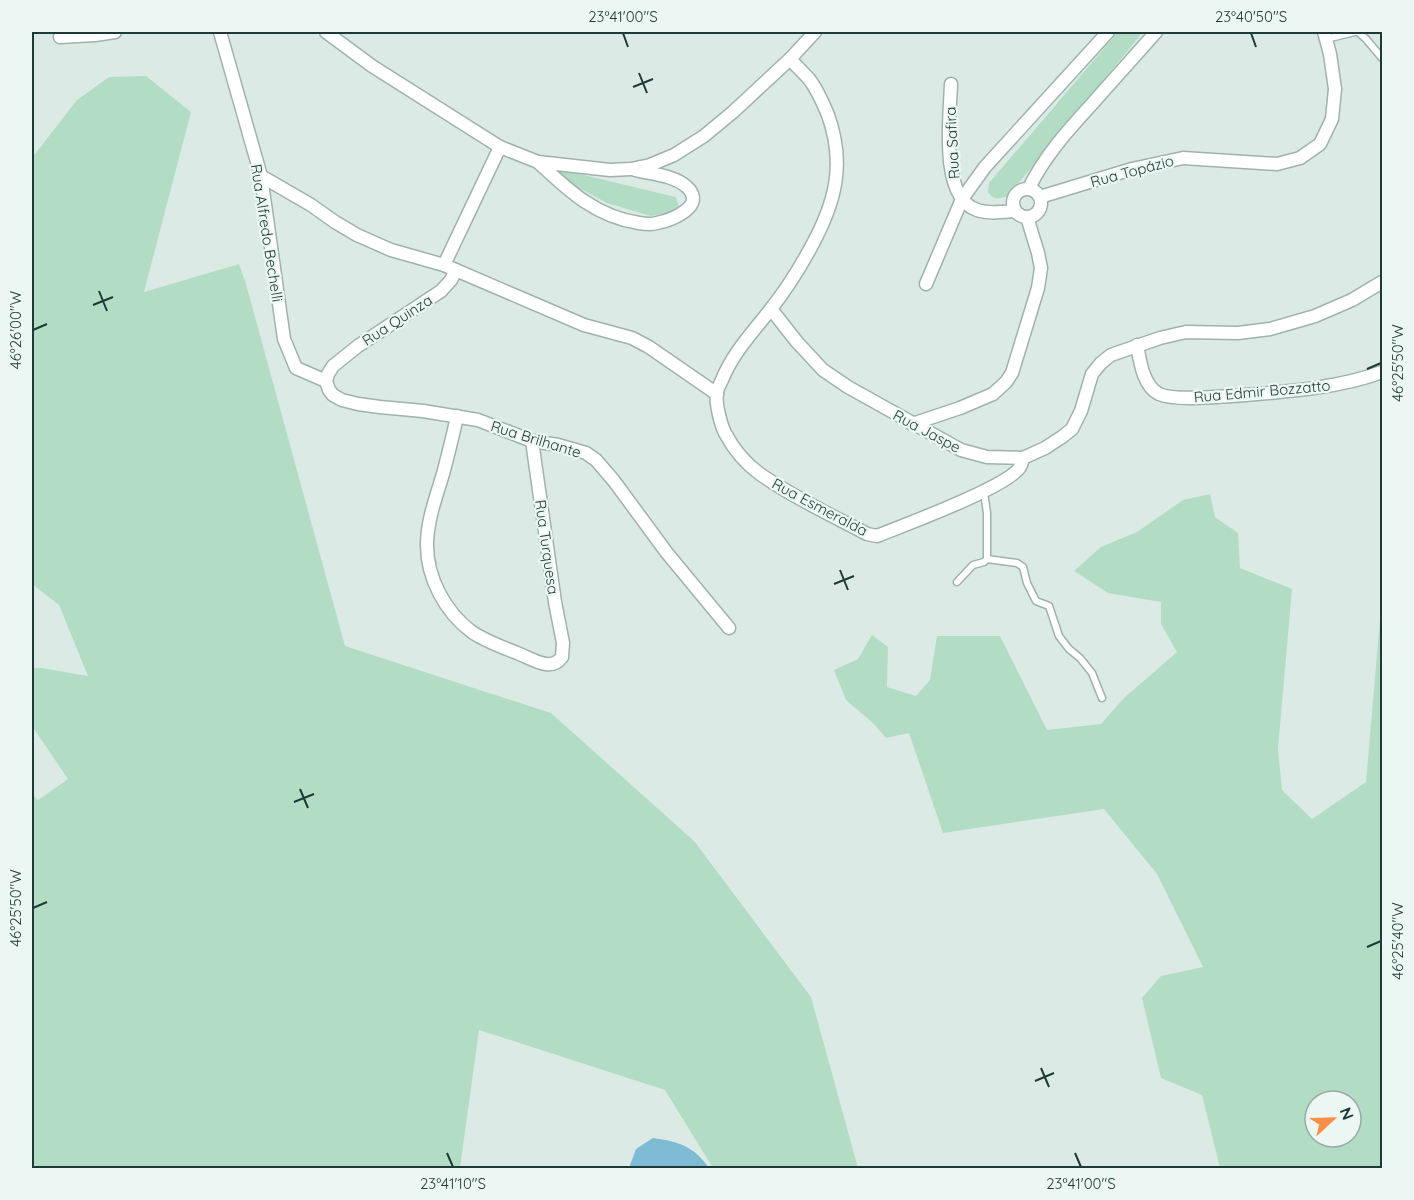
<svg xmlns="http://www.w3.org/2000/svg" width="1414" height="1200" viewBox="0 0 1414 1200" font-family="Quicksand,sans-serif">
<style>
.green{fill:#b2ddc4;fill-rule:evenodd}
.water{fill:#7ebbd4}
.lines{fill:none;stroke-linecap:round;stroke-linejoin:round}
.lane-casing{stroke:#9fb2ae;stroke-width:9}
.street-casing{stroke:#9fb2ae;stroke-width:15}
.lane{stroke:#fff;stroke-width:6}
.street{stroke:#fff;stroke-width:12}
.ticks{fill:none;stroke:#1d3a36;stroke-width:2}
.labels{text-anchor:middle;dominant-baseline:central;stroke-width:4.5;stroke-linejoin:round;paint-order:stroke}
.street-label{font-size:15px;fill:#1d3a36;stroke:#ecf6f3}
.neatline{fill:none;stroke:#1d3a36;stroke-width:2}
.ticks-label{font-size:15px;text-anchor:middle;fill:#1d3a36}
</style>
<rect width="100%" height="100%" fill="#dceae6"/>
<g class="green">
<path d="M1118 32H1143L1008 196C997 199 995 201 988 192L989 183Z"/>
<path d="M146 76 191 112 144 292 239 264 246 284 345 646 551 713 694 841 811 997 858 1168H713L665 1090 479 1030 460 1168H32V794L38 800 68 779 32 726V668H42L88 676 59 605 32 584V158L77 100 109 77Z"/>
<path d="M554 168 676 197 679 207 667 213 651 216 607 203 564 180Z"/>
<path d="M1210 494 1215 517 1238 533 1240 568 1292 589 1278 749 1282 790 1312 819 1366 782 1382 596V1168H1220L1202 1095 1161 1078 1142 998 1161 976 1203 967 1157 874 1104 809 943 833 909 733 886 738 874 724 846 700 834 670 858 659 872 635 888 647 887 687 916 696 930 680 937 636H1000L1047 730 1101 724 1124 698 1177 652 1161 624V602L1108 593 1074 571 1101 547 1137 532 1183 500ZM1315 1101H1351V1137H1315Z"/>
</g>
<path class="water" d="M653 1138C680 1142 693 1146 709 1168H629L636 1149Z"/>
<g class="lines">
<defs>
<g id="lane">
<path d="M1358 32 1366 39 1382 58"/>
<path d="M1326 39 1355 32"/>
<path d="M987 559 1017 563 1023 567 1027 583 1036 601 1049 606 1059 636 1069 649 1080 658 1092 673 1102 698"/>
<path d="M957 582 973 565 984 562 987 559V513L984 492"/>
</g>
<g id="street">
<path d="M220 32 261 176 284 339 296 368 326 381"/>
<path d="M326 32 372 66 500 147 538 162 610 170 631 169 650 165 674 155 704 136 733 112 790 59 815 32"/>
<path d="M60 37 95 35 115 32"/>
<path d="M790 59C796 66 803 72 809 79 817 89 823 103 828 115 846 165 835 204 810 249 798 271 786 290 770 310 753 332 732 354 722 380 720 384 717 389 717 393 715 403 721 425 725 433 733 448 746 464 760 474 793 497 831 515 867 534L877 536C904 525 1008 487 1020 467 1022 464 1022 461 1023 458"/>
<path d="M951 84C950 116 939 197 977 210 989 214 1003 212 1014 211"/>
<path d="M538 162C568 190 596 217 639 223 645 224 651 225 657 223 672 220 707 206 687 187 674 175 651 174 635 170"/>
<path d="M261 176 311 205 335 222 357 235 391 250 444 265 584 325 632 338 649 347 717 394"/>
<path d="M1029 188C1044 157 1068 130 1092 104 1113 80 1135 56 1156 32"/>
<circle cx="1027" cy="203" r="14"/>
<path d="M1040 197 1132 169 1183 158 1277 164 1300 158 1320 144 1332 119 1335 89 1330 54 1324 32"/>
<path d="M444 265 500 147"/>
<path d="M456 270 451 280 441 291 358 346 333 366 328 374 326 381 329 390 333 395 342 400 358 404 380 407 423 411 478 420 532 441 558 445 586 453 596 460 614 481 667 553 729 628"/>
<path d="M926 284 962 199 985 167 1108 32"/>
<path d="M771 309 797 342 823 370 848 387 961 450 987 457 1023 458 1045 448 1062 437 1072 429 1081 411 1092 374 1101 363 1111 355 1160 338 1186 332 1238 333 1270 329 1315 316 1352 300 1382 282"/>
<path d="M1137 345C1140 361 1143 386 1159 394 1175 401 1214 397 1232 396 1281 392 1336 389 1382 372"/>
<path d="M457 416C453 436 448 455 443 474 436 497 427 521 427 545 427 578 445 612 472 632 485 641 502 647 517 653 531 658 551 673 562 657L563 643 555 602 532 441"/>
<path d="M912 424 960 408 993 394 1006 382 1012 373 1038 288 1041 268 1038 253 1027 217"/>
</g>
</defs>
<use href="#lane" class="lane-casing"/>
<use href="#street" class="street-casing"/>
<use href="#lane" class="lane"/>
<use href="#street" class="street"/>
</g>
<path class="ticks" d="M623 33 628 47M1251 33 1256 47M639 73 647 93M633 87 653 79M99 291 107 311M93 305 113 297M33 330 47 324M1367 369 1381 363M840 570 848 590M834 584 854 576M300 789 308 808M294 802 314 794M33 908 47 902M1367 947 1381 941M1041 1068 1049 1087M1035 1081 1054 1073M447 1153 453 1167M1075 1153 1081 1167"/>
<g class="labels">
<g class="street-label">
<text transform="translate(952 143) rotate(-93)">Rua Safira</text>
<text transform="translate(1132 171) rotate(-15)">Rua Topázio</text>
<text transform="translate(267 233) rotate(81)">Rua Alfredo Bechelli</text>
<text transform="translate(397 320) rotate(-33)">Rua Quinza</text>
<text transform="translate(1262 391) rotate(-5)">Rua Edmir Bozzatto</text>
<text transform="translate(927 431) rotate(28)">Rua Jaspe</text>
<text transform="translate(536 439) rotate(17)">Rua Brilhante</text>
<text transform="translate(820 507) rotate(28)">Rua Esmeralda</text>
<text transform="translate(547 547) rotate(82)">Rua Turquesa</text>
</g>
</g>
<rect width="1414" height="1200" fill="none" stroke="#ecf6f3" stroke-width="66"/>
<g transform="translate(1333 1119) rotate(68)"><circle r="28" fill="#ecf6f3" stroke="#99aba7" stroke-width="1.5"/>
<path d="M0-4.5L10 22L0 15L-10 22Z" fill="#fc8e47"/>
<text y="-9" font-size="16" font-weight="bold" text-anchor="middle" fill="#1d3a36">N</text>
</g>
<rect x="33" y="33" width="1348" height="1134" class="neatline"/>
<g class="ticks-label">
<text x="623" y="22">23°41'00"S</text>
<text x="1251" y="22">23°40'50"S</text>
<text transform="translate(16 330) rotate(-90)" y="5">46°26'00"W</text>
<text transform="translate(1398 363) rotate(-90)" y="5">46°25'50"W</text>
<text transform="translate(16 908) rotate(-90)" y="5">46°25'50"W</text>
<text transform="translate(1398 941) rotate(-90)" y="5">46°25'40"W</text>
<text x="453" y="1189">23°41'10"S</text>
<text x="1081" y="1189">23°41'00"S</text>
</g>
</svg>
